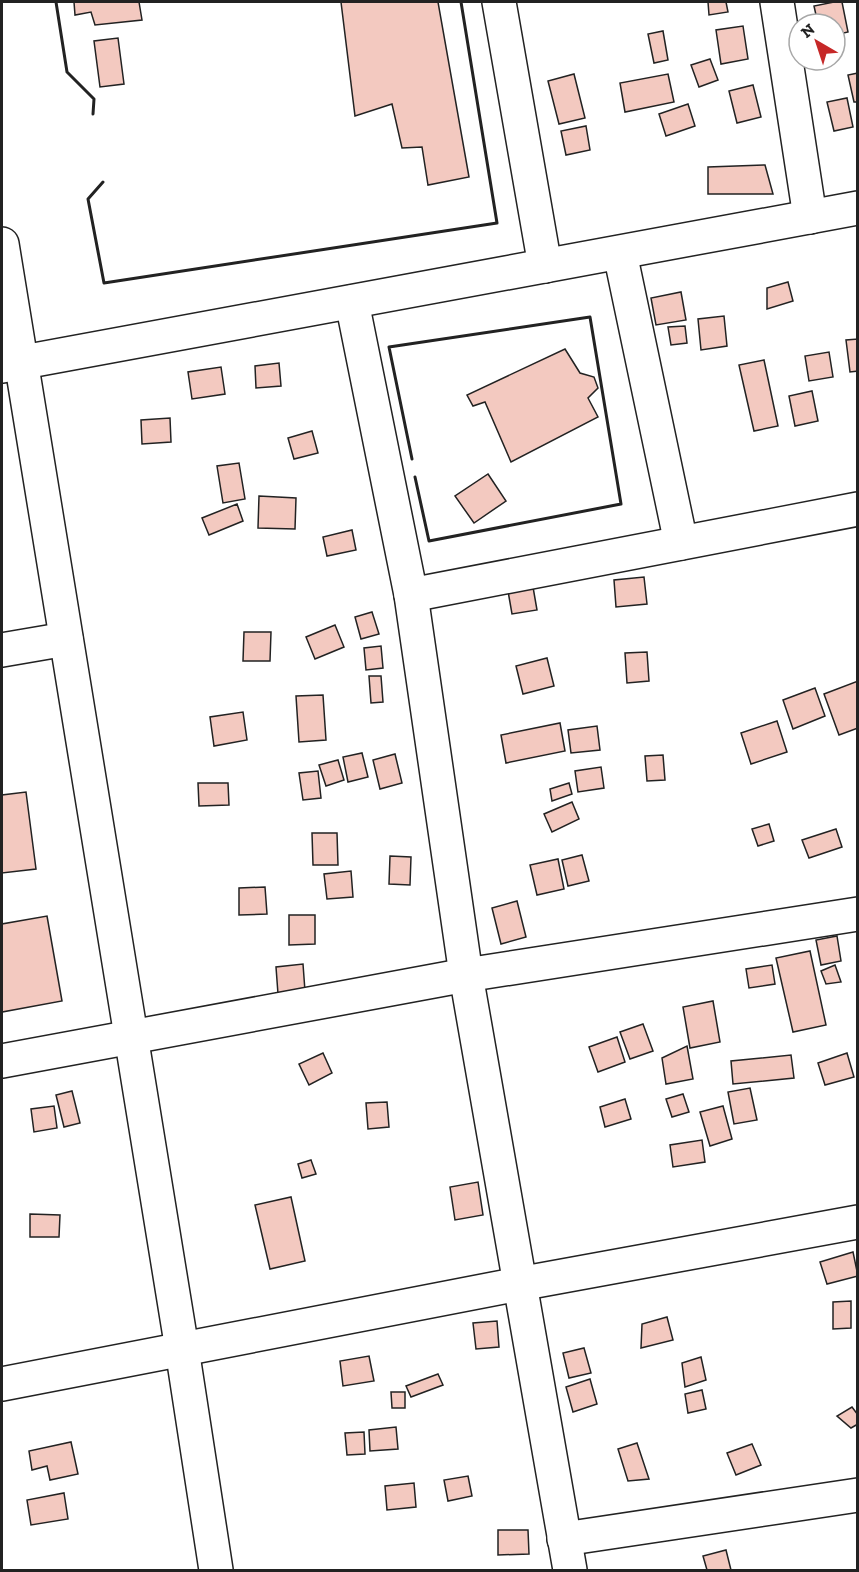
<svg xmlns="http://www.w3.org/2000/svg" width="859" height="1572" viewBox="0 0 859 1572" font-family="'Zilla Slab',serif">
<style>
.building{fill:#f3c9c0;stroke:#222;stroke-width:1.5}
.lines{fill:none;stroke-linecap:round;stroke-linejoin:round}
.minor-casing{stroke:#222;stroke-width:36}
.minor{stroke:#fff;stroke-width:33}
.wall{stroke:#222;stroke-width:3}
</style>
<rect width="100%" height="100%" fill="#fff"/>
<g class="building">
<path d="M74 2H139L142 20 95 25 91 12 75 15Z"/>
<path d="M341 2H438L469 177 428 185 422 147 402 148 392 104 355 116Z"/>
<path d="M708 2H726L728 12 709 15Z"/>
<path d="M834 2H842L848 32 835 35V24H818L814 6Z"/>
<path d="M743 26 748 59 721 64 716 30Z"/>
<path d="M663 31 668 60 654 63 648 34Z"/>
<path d="M118 38 124 84 100 87 94 41Z"/>
<path d="M710 59 718 80 699 87 691 65Z"/>
<path d="M799 60H819L820 65 797 68Z"/>
<path d="M858 73V102H854L848 75Z"/>
<path d="M574 74 585 118 559 124 548 81Z"/>
<path d="M668 74 674 102 625 112 620 83Z"/>
<path d="M753 85 761 117 737 123 729 91Z"/>
<path d="M847 98 853 127 834 131 827 102Z"/>
<path d="M688 104 695 126 666 136 659 114Z"/>
<path d="M586 126 590 150 566 155 561 131Z"/>
<path d="M765 165 773 194H708V167Z"/>
<path d="M788 282 793 301 767 309V288Z"/>
<path d="M681 292 686 320 656 325 651 298Z"/>
<path d="M724 316 727 346 701 350 698 319Z"/>
<path d="M685 326 687 343 671 345 668 327Z"/>
<path d="M858 339V371L850 372 846 340Z"/>
<path d="M565 349 580 373 594 377 598 388 588 398 598 417 511 462 485 402 473 406 467 395Z"/>
<path d="M829 352 833 377 809 381 805 356Z"/>
<path d="M764 360 778 426 754 431 739 365Z"/>
<path d="M279 363 281 386 256 388 255 366Z"/>
<path d="M221 367 225 394 192 399 188 372Z"/>
<path d="M812 391 818 421 795 426 789 396Z"/>
<path d="M170 418 171 442 142 444 141 420Z"/>
<path d="M312 431 318 453 294 459 288 438Z"/>
<path d="M239 463 245 499 223 503 217 466Z"/>
<path d="M488 474 506 501 474 523 455 496Z"/>
<path d="M259 496 296 498 295 529 258 528Z"/>
<path d="M237 504 243 521 209 535 202 518Z"/>
<path d="M352 530 356 550 327 556 323 537Z"/>
<path d="M644 577 647 604 616 607 614 580Z"/>
<path d="M533 587 537 610 512 614 508 591Z"/>
<path d="M372 612 379 634 361 639 355 617Z"/>
<path d="M335 625 344 647 315 659 306 637Z"/>
<path d="M244 632H271L270 661H243Z"/>
<path d="M381 646 383 668 366 670 364 648Z"/>
<path d="M647 652 649 681 627 683 625 653Z"/>
<path d="M547 658 554 686 523 694 516 666Z"/>
<path d="M369 676H381L383 702 371 703Z"/>
<path d="M858 681V728L839 735 824 694Z"/>
<path d="M815 688 825 716 793 729 783 700Z"/>
<path d="M323 695 326 740 299 742 296 696Z"/>
<path d="M243 712 247 740 214 746 210 717Z"/>
<path d="M777 721 787 752 751 764 741 733Z"/>
<path d="M560 723 565 751 506 763 501 735Z"/>
<path d="M597 726 600 750 571 753 568 730Z"/>
<path d="M362 753 368 777 348 782 343 757Z"/>
<path d="M395 754 402 783 380 789 373 760Z"/>
<path d="M663 755 665 780 647 781 645 756Z"/>
<path d="M338 760 344 780 326 786 319 765Z"/>
<path d="M601 767 604 788 578 792 575 771Z"/>
<path d="M318 771 321 798 303 800 299 773Z"/>
<path d="M198 783H228L229 805 199 806Z"/>
<path d="M569 783 572 794 552 801 550 789Z"/>
<path d="M26 792 36 869 2 873V795Z"/>
<path d="M572 802 579 819 552 832 544 814Z"/>
<path d="M769 824 774 841 758 846 752 829Z"/>
<path d="M836 829 842 847 809 858 802 840Z"/>
<path d="M312 833H337L338 865H313Z"/>
<path d="M582 855 589 881 568 886 562 860Z"/>
<path d="M390 856 411 857 410 885 389 884Z"/>
<path d="M558 859 564 889 537 895 530 865Z"/>
<path d="M351 871 353 897 327 899 324 874Z"/>
<path d="M265 887 267 914 239 915V888Z"/>
<path d="M517 901 526 937 501 944 492 908Z"/>
<path d="M289 915H315V944L289 945Z"/>
<path d="M47 916 62 1001 2 1012V924Z"/>
<path d="M837 936 841 961 821 965 816 940Z"/>
<path d="M810 951 826 1025 793 1032 776 958Z"/>
<path d="M303 964 305 991 278 994 276 967Z"/>
<path d="M772 965 775 984 749 988 746 969Z"/>
<path d="M835 965 841 982 826 984 821 971Z"/>
<path d="M713 1001 720 1042 690 1048 683 1007Z"/>
<path d="M643 1024 653 1051 630 1059 620 1032Z"/>
<path d="M617 1037 625 1062 598 1072 589 1047Z"/>
<path d="M687 1046 693 1079 666 1084 662 1058Z"/>
<path d="M323 1053 332 1073 309 1085 299 1064Z"/>
<path d="M847 1053 854 1077 825 1085 818 1063Z"/>
<path d="M791 1055 794 1078 733 1084 731 1061Z"/>
<path d="M750 1088 757 1120 734 1124 728 1092Z"/>
<path d="M72 1091 80 1123 64 1127 56 1095Z"/>
<path d="M683 1094 689 1112 672 1117 666 1099Z"/>
<path d="M625 1099 631 1119 605 1127 600 1107Z"/>
<path d="M387 1102 389 1127 368 1129 366 1103Z"/>
<path d="M54 1106 57 1128 34 1132 31 1109Z"/>
<path d="M723 1106 732 1139 710 1146 700 1112Z"/>
<path d="M702 1140 705 1162 673 1167 670 1145Z"/>
<path d="M311 1160 316 1174 302 1178 298 1164Z"/>
<path d="M478 1182 483 1215 455 1220 450 1187Z"/>
<path d="M291 1197 305 1261 270 1269 255 1205Z"/>
<path d="M30 1214 60 1215 59 1237H30Z"/>
<path d="M853 1252 858 1276 827 1284 820 1262Z"/>
<path d="M851 1301V1328L833 1329V1302Z"/>
<path d="M667 1317 673 1340 641 1348 642 1324Z"/>
<path d="M497 1321 499 1347 476 1349 473 1323Z"/>
<path d="M584 1348 591 1373 569 1378 563 1353Z"/>
<path d="M369 1356 374 1381 343 1386 340 1361Z"/>
<path d="M701 1357 706 1380 685 1387 682 1363Z"/>
<path d="M438 1374 443 1385 411 1397 406 1386Z"/>
<path d="M590 1379 597 1404 573 1412 566 1387Z"/>
<path d="M702 1390 706 1409 688 1413 685 1394Z"/>
<path d="M391 1392H405V1408H392Z"/>
<path d="M852 1407 858 1415V1424L851 1428 837 1416Z"/>
<path d="M396 1427 398 1449 370 1451 369 1430Z"/>
<path d="M364 1432 365 1454 347 1455 345 1433Z"/>
<path d="M71 1442 78 1474 50 1480 47 1466 32 1470 29 1451Z"/>
<path d="M637 1443 649 1479 628 1481 618 1449Z"/>
<path d="M752 1444 761 1465 736 1475 727 1453Z"/>
<path d="M468 1476 472 1496 448 1501 444 1480Z"/>
<path d="M414 1483 416 1507 387 1510 385 1486Z"/>
<path d="M64 1493 68 1519 31 1525 27 1500Z"/>
<path d="M498 1530H528L529 1554 498 1555Z"/>
<path d="M726 1550 731 1570H707L703 1556Z"/>
</g>
<g class="lines">
<defs>
<g id="minor">
<path d="M499 2 545 266"/>
<path d="M777 2 810 217"/>
<path d="M2 244 182 1349 216 1570"/>
<path d="M620 253 681 543"/>
<path d="M352 302 411 595 466 975 570 1570"/>
<path d="M2 366 858 208"/>
<path d="M411 595 858 509"/>
<path d="M2 650 66 639"/>
<path d="M2 1061 466 975 858 914"/>
<path d="M2 1384 519 1284 858 1222"/>
<path d="M564 1539 858 1495"/>
</g>
</defs>
<use href="#minor" class="minor-casing"/>
<use href="#minor" class="minor"/>
<g class="wall">
<path d="M56 2 67 72 94 99 93 114"/>
<path d="M103 182 88 199 104 283 497 223 461 2"/>
<path d="M412 459 389 347 590 317 621 504 429 541 415 477"/>
</g>
</g>
<rect width="859" height="1572" fill="none" stroke="#222222" stroke-width="6"/>
<g transform="translate(817 42) rotate(321)"><circle r="28" fill="#ffffff" stroke="#a7a7a7" stroke-width="1.5"/>
<path d="M0-4.5L10 22L0 15L-10 22Z" fill="#c62828"/>
<text y="-9" font-size="16" font-weight="bold" text-anchor="middle" fill="#222222">N</text>
</g>
</svg>
